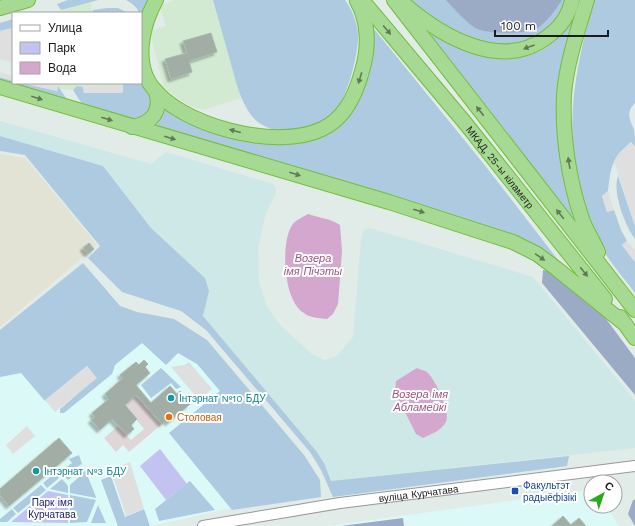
<svg xmlns="http://www.w3.org/2000/svg" width="635" height="526" viewBox="0 0 635 526" font-family="'Work Sans',sans-serif">
<style>
.commercial{fill:#d3ead2}
.industrial{fill:#e2e3d4}
.education{fill:#dbfaf7}
.farmland{fill:#cee8e7;fill-rule:evenodd}
.grass{fill:#adcae0}
.forest{fill:#9babc5}
.park{fill:#c2c3f1}
.parking{fill:#dfdfdf}
.plaza{fill:#e0d6d7}
.water{fill:#d4a7ce}
.building{fill:#a1ada5;stroke:#a6bbad;filter:url(#shadow)}
.lines{fill:none;stroke-linecap:round;stroke-linejoin:round}
.minor-casing{stroke:#989898;stroke-width:12}
.highway-casing{stroke:#73be39;stroke-width:16}
.minor{stroke:#fff;stroke-width:10}
.highway{stroke:#a6da92;stroke-width:14}
.oneway{fill:#607a56}
.culture-dot{fill:#0f9aa8;stroke:#fff;stroke-width:1.5}
.food-dot{fill:#e8710a;stroke:#fff;stroke-width:1.5}
.transit-dot{fill:#1a4fb4;stroke:#fff;stroke-width:1.5}
.labels{text-anchor:middle;dominant-baseline:central;stroke-width:4;stroke-linejoin:round;paint-order:stroke}
.street-label{font-size:10px;fill:#1b1b1b;stroke:#fff}
.culture-label{font-size:10px;fill:#0d838f;stroke:#fff;text-anchor:start}
.food-label{font-size:10px;fill:#c56008;stroke:#fff;text-anchor:start}
.transit-label{font-size:10px;fill:#164399;stroke:#fff;text-anchor:start}
.park-label{font-size:10px;fill:#181969;stroke:#fff}
.water-label{font-size:11px;font-style:italic;fill:#9d547f;stroke:#fff}
</style>
<defs>
<filter id="shadow"><feDropShadow dx="-3" dy="3" stdDeviation="1" flood-color="#0004"/></filter>
</defs>
<rect width="100%" height="100%" fill="#e1ebe7"/>
<g class="commercial">
<path d="M175 0H213L241 98 204 110 190 106 164 89 150 31 166 26 160 6Z"/>
<path d="M91 1 92 13H53Z"/>
<path d="M55 83H123V93L74 88 73 90 60 89Z"/>
</g>
<path class="industrial" d="M0 154 25 158 97 245 0 327Z"/>
<g class="education">
<path d="M144 329 202 359 231 390 236 507 151 526H0V369Z"/>
<path d="M591 490V506H606L619 526H327Z"/>
</g>
<path class="farmland" d="M0 121 151 164 166 152 273 184 276 187V192L265 216 258 248 259 282 267 307 281 326 313 355 325 360 337 356 353 337 361 240 363 231 370 228 533 277 635 401V448L331 481 325 465 203 316 209 291 205 278 151 228 103 166 0 136ZM439 394 447 408 423 438Z"/>
<g class="grass">
<path d="M68 0H98L61 10 57 4Z"/>
<path d="M126 0H152L143 19C139 11 135 4 126 0Z"/>
<path d="M213 0H345C352 9 357 22 358 34 359 52 348 94 337 109 319 134 271 141 251 115 240 100 236 82 231 64 225 43 219 21 213 0Z"/>
<path d="M408 0H569L556 25 525 45H488L446 29Z"/>
<path d="M576 0H582L565 80 575 214 571 215 431 35 434 34C449 40 463 49 479 54 503 63 542 59 558 36 565 25 570 12 576 0Z"/>
<path d="M594 0H635V103C625 113 630 119 634 130 635 135 635 142 635 147L631 142C612 158 611 166 608 191L602 196 607 212 614 210 621 230 627 241 622 245 635 262V293C623 277 609 261 599 244 587 222 582 198 577 174 565 114 578 58 594 0Z"/>
<path d="M107 8H118L128 13H92L93 10Z"/>
<path d="M13 19V28L0 31V23Z"/>
<path d="M370 24 483 163 562 265 156 126 164 106 266 142 346 115Z"/>
<path d="M141 76 152 95 151 110 139 120 84 107 73 90 77 86 83 87 84 93H123V83H141Z"/>
<path d="M0 77 13 81V83H21L57 91 58 86 68 101 0 82Z"/>
<path d="M0 136 103 166 151 228 205 278 209 291 203 316 317 452 325 465 331 481 569 456 567 466 333 497 321 470 310 452 206 330 181 311 122 292 88 258 100 246 25 155 0 151Z"/>
<path d="M618 176 635 226V239C625 226 612 192 618 176Z"/>
<path d="M83 263 120 306 137 312 174 319 207 340 304 455 320 480 321 497 232 510 169 433 220 391 197 364 178 353 166 365 142 343 115 365 112 374 64 413H60V409L96 378 87 366 45 401 21 373 0 377V330Z"/>
<path d="M161 368 181 387 176 389 171 383 151 398 141 385Z"/>
<path d="M79 455 82 464 63 475 60 472 72 463 69 459Z"/>
<path d="M84 467 96 497V498L70 493V485L79 477 76 474 68 480 65 477Z"/>
<path d="M55 473 59 478 47 488 43 483Z"/>
<path d="M111 476 125 517 144 509 150 526H118L101 480Z"/>
<path d="M62 479 68 486V493L50 489Z"/>
<path d="M190 481 215 510 159 521 155 509Z"/>
<path d="M41 485 46 490 18 513 13 508Z"/>
<path d="M70 495 96 500 87 522 70 523Z"/>
<path d="M98 505 106 523H91Z"/>
<path d="M12 509 16 514 7 522H0V519Z"/>
</g>
<g class="forest">
<path d="M446 0H562C555 11 548 20 538 28 528 35 485 34 475 28 464 20 455 10 446 0Z"/>
<path d="M543 270 555 273 598 308 635 358V395L542 283Z"/>
<path d="M633 500H635V526L628 514Z"/>
<path d="M403 518 404 526H341Z"/>
</g>
<g class="park">
<path d="M160 449 187 484 166 500 140 466Z"/>
<path d="M48 491 68 495V523L11 522Z"/>
</g>
<g class="parking">
<path d="M13 28V63L0 59V31Z"/>
<path d="M0 72 13 76V81L0 77Z"/>
<path d="M22 83H42L58 86 57 91Z"/>
<path d="M123 86V93H84L83 87Z"/>
<path d="M631 143 635 149V226L614 161 619 153Z"/>
<path d="M608 191 614 210 607 212 602 196Z"/>
<path d="M627 241 635 250V262L622 245Z"/>
<path d="M189 362 212 389 199 400 171 367 184 365Z"/>
<path d="M87 366 97 378 55 412 45 400Z"/>
<path d="M27 426 35 436 13 454 6 445Z"/>
<path d="M130 462 144 509 126 516 111 470Z"/>
</g>
<path class="plaza" d="M136 395 162 424 129 452 123 445 116 452 104 438 118 426 131 440 144 429 125 405Z"/>
<g class="water">
<path d="M308 214C319 218 330 218 340 225L342 251 338 304 333 314 327 319C319 318 310 318 304 313 284 301 281 249 290 229 293 221 301 218 308 214Z"/>
<path d="M417 368C421 370 425 370 428 373 436 381 451 413 446 422 441 431 431 434 423 438L416 434 395 392 396 381Z"/>
</g>
<g class="building">
<path d="M211 33 217 52 189 61 192 72 171 79 165 59 187 53 183 41Z"/>
<path d="M89 243 94 249 88 254 83 248Z"/>
<path d="M144 360 148 364 145 367 150 373 136 385 151 403 170 386 177 394 180 391 190 404 168 423 166 420 162 424 136 395 125 405 137 419 131 425 134 429 127 435 112 419 100 430 91 420 95 417 92 413 109 399 105 394 123 378 120 375 136 362 139 365Z"/>
<path d="M59 438 72 453 9 506 0 495V489Z"/>
<path d="M563 516 571 525 579 518 586 526H552Z"/>
</g>
<g class="lines">
<defs>
<g id="minor">
<path id="s1" d="M203 526 340 503 635 466"/>
</g>
<g id="highway">
<path d="M156 0C143 24 134 59 150 84 178 126 277 151 322 129 344 119 356 94 362 71 369 48 369 22 357 1"/>
<path id="s2" d="M362 0 466 124 605 299"/>
<path d="M394 0 635 310"/>
<path d="M587 0C578 29 566 65 564 95 562 136 569 181 582 219 586 230 593 241 598 252"/>
<path d="M404 4C441 36 501 72 547 37 560 28 569 15 572 0"/>
<path d="M0 8 28 0"/>
<path d="M0 87 389 202 513 242 537 254 557 269 625 324"/>
<path d="M132 127C152 123 162 112 156 91"/>
<path d="M620 317 635 338"/>
</g>
</defs>
<use href="#minor" class="minor-casing"/>
<use href="#highway" class="highway-casing"/>
<use href="#minor" class="minor"/>
<use href="#highway" class="highway"/>
</g>
<defs><path id="oneway-solid" d="M-6-.8H1V-3.2L6.5 0L1 3.2V.8H-6Z"/></defs>
<g class="oneway">
<use href="#oneway-solid" transform="translate(387 30) rotate(50)"/>
<use href="#oneway-solid" transform="translate(529 47) rotate(160)"/>
<use href="#oneway-solid" transform="translate(360 78) rotate(107)"/>
<use href="#oneway-solid" transform="translate(37 98) rotate(17)"/>
<use href="#oneway-solid" transform="translate(480 111) rotate(-128)"/>
<use href="#oneway-solid" transform="translate(107 119) rotate(17)"/>
<use href="#oneway-solid" transform="translate(235 131) rotate(-165)"/>
<use href="#oneway-solid" transform="translate(170 138) rotate(16)"/>
<use href="#oneway-solid" transform="translate(569 163) rotate(-99)"/>
<use href="#oneway-solid" transform="translate(295 174) rotate(17)"/>
<use href="#oneway-solid" transform="translate(419 211) rotate(17)"/>
<use href="#oneway-solid" transform="translate(560 214) rotate(-128)"/>
<use href="#oneway-solid" transform="translate(540 257) rotate(34)"/>
<use href="#oneway-solid" transform="translate(584 272) rotate(52)"/>
</g>
<g class="culture-dot">
<circle cx="171" cy="398" r="4"/>
<circle cx="36" cy="471" r="4"/>
</g>
<circle class="food-dot" cx="169" cy="417" r="4"/>
<rect class="transit-dot" x="511" y="487" width="8" height="8" rx="2"/>
<g class="labels">
<g class="street-label">
<text stroke="none"><textPath href="#s2" startOffset="217">МКАД, 25-ы кіламетр</textPath></text>
<text stroke="none"><textPath href="#s1" startOffset="218">вуліца Курчатава</textPath></text>
</g>
<g class="culture-label">
<text x="179" y="398">Інтэрнат №10 БДУ</text>
<text x="44" y="471">Інтэрнат №3 БДУ</text>
</g>
<g class="food-label">
<text x="177" y="417">Столовая</text>
</g>
<g class="transit-label">
<text x="523" y="485">Факультэт<tspan x="523" dy="12">радыёфізікі</tspan></text>
</g>
<g class="park-label">
<text x="52" y="502">Парк імя<tspan x="52" dy="12">Курчатава</tspan></text>
</g>
<g class="water-label">
<text x="313" y="258">Возера<tspan x="313" dy="13">імя Пічэты</tspan></text>
<text x="420" y="394">Возера імя<tspan x="420" dy="13">Абламейкі</tspan></text>
</g>
</g>
<rect x="12" y="12" width="130" height="72" fill="#ffffff" stroke="#a4a4a4"/>
<rect x="20" y="25" width="20" height="6" fill="#ffffff" stroke="#a4a4a4"/>
<text x="48" y="32" font-size="12" fill="#1b1b1b">Улица</text>
<rect x="20" y="42" width="20" height="12" fill="#c2c3f1" stroke="#a4a4a4"/>
<text x="48" y="52" font-size="12" fill="#1b1b1b">Парк</text>
<rect x="20" y="62" width="20" height="12" fill="#d4a7ce" stroke="#a4a4a4"/>
<text x="48" y="72" font-size="12" fill="#1b1b1b">Вода</text>
<g transform="translate(603 494) rotate(40)"><circle r="19" fill="#ffffff" stroke="#a4a4a4"/>
<path d="M0-3L7 15L0 10L-7 15Z" fill="#26ad19"/>
<text y="-6" font-size="11" font-weight="bold" text-anchor="middle" fill="#1b1b1b">С</text>
</g>
<path d="M495 30v6h113v-6" fill="none" stroke="#1b1b1b" stroke-width="2"/>
<text x="501" y="30" font-size="12" fill="#1b1b1b" stroke="#ffffff" stroke-width="3" paint-order="stroke">100 m</text>
</svg>
